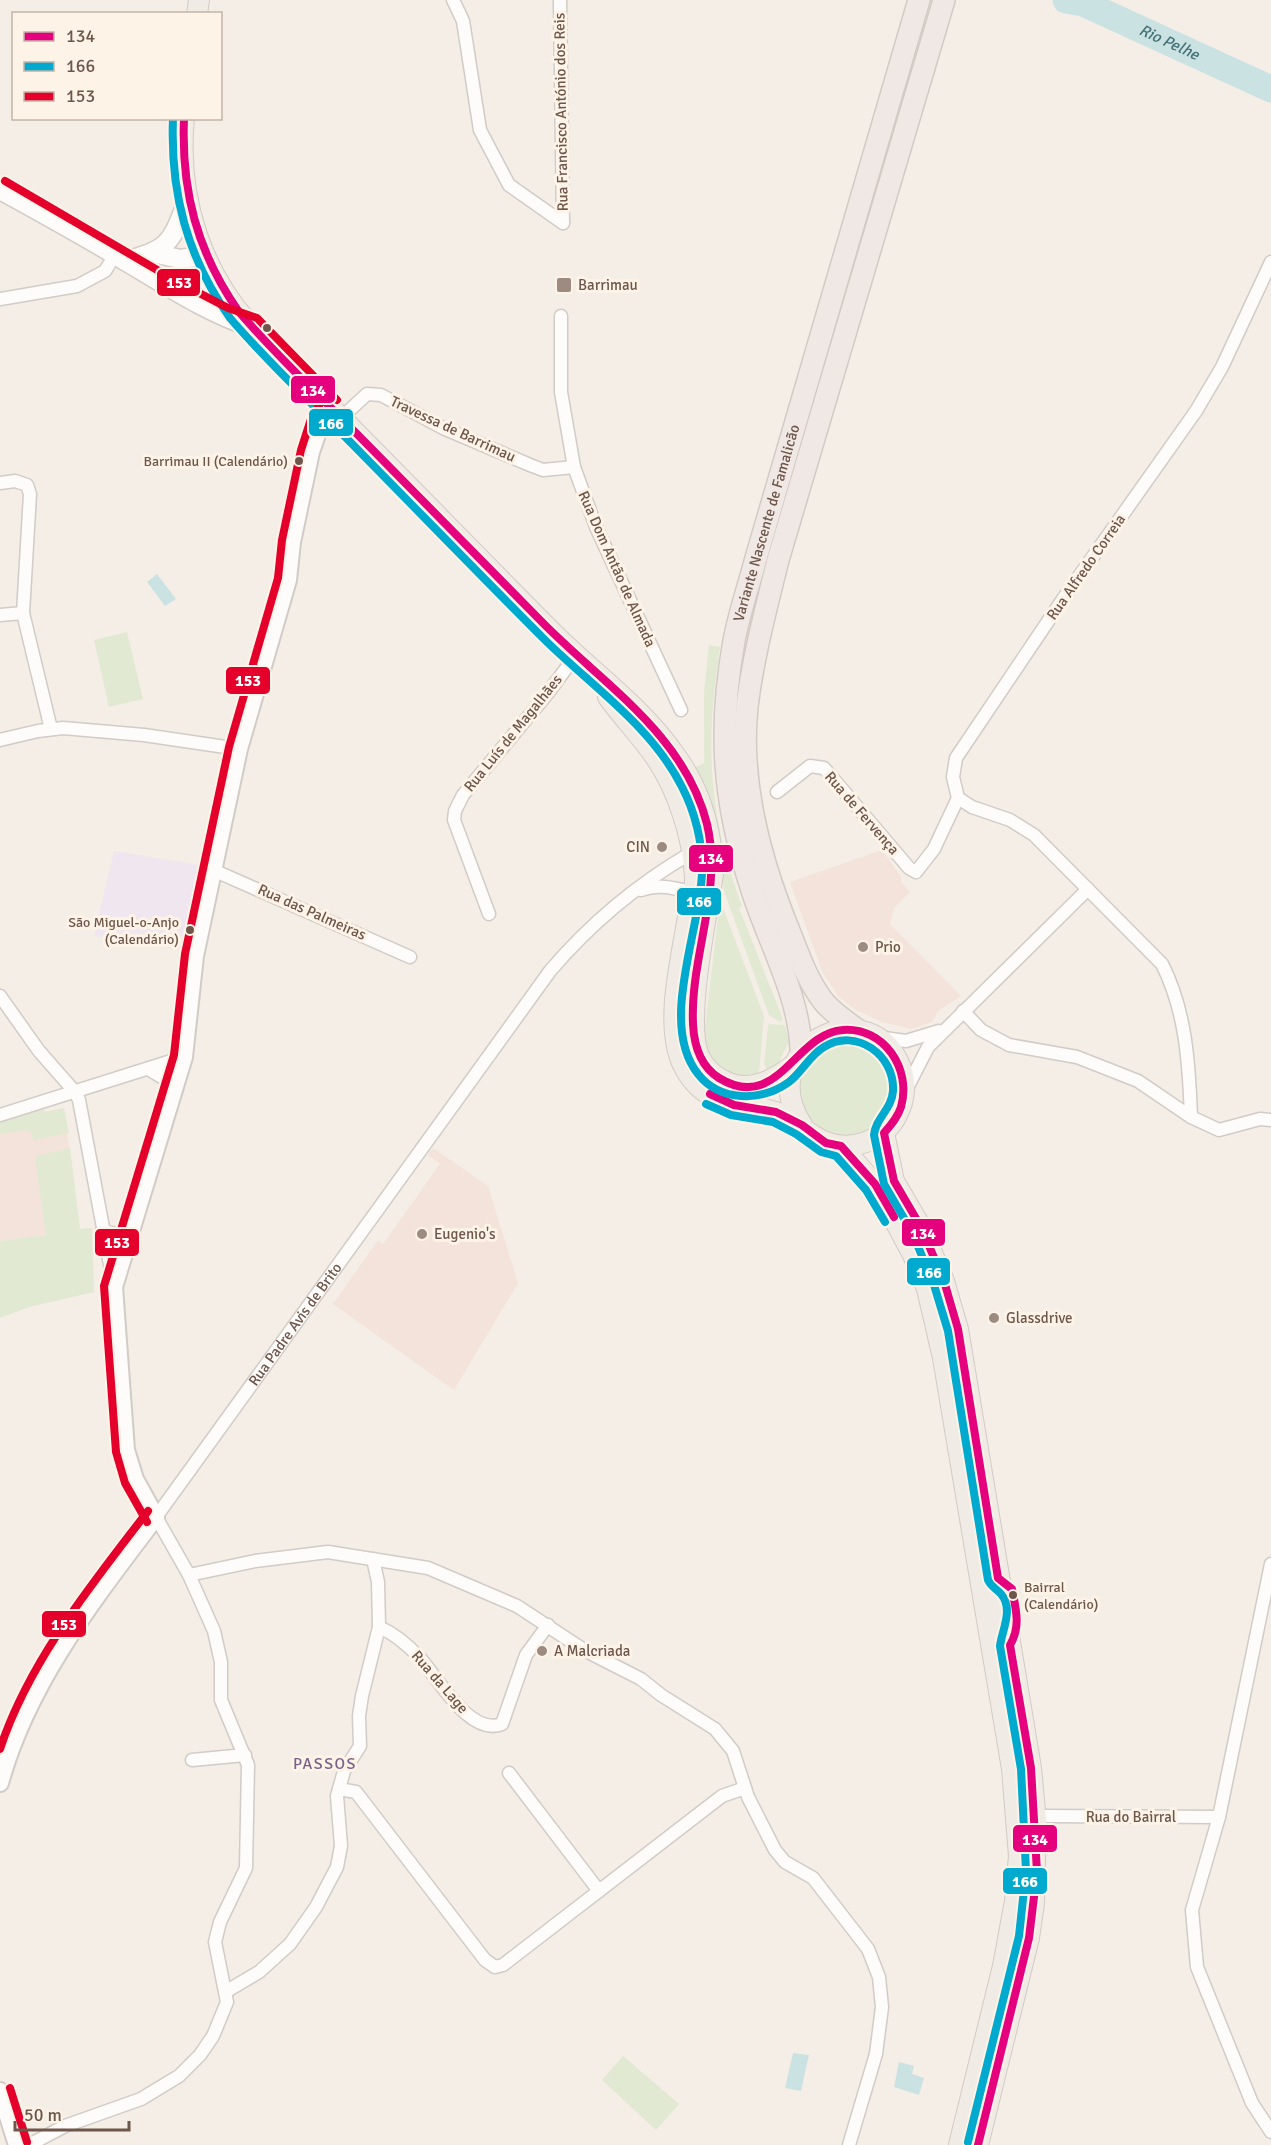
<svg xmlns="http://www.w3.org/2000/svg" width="1271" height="2145" viewBox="0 0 1271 2145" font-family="Signika,sans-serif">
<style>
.commercial{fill:#f4e3db}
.education{fill:#f0e6ef}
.green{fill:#e1e9d3}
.water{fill:#cbe2e2}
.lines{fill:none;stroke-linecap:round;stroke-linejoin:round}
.river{stroke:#cbe2e2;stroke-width:27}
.minor-casing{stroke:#d2cbc6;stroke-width:15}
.tertiary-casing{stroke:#d2cbc6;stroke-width:20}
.secondary-casing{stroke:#d3cbc4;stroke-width:21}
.primary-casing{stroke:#d3cac5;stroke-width:22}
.trunk-casing{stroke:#d3cac5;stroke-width:24}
.minor{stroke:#fdfcfb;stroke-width:12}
.tertiary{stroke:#fdfcfb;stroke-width:16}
.secondary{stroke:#fdfcfb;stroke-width:18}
.primary{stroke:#f0ebe4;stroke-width:20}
.trunk{stroke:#f0e8e4;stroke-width:21}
.bus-1-casing{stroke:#fdf3e7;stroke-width:12}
.bus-2-casing{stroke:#fdf3e7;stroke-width:12}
.bus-3-casing{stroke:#fdf3e7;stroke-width:12}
.bus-1{stroke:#e5007d;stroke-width:8}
.bus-2{stroke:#00a9ce;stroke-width:8}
.bus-3{stroke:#e4002b;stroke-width:8}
.poi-dot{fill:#9d8b82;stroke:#fdf3e7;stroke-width:2}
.bus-dot{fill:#6e564b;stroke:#fdf3e7;stroke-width:2}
.labels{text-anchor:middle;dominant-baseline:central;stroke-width:6;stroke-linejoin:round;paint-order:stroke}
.bus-label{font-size:14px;fill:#6e564b;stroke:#fdf3e7;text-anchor:end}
.street-label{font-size:15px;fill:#6e564b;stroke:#fdf3e7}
.poi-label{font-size:15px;fill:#6e564b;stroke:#fdf3e7;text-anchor:start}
.water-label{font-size:16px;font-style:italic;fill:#447379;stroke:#fdf3e7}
.neighbourhood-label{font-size:16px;letter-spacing:1.5px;fill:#7a638b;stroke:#fdf3e7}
.line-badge{stroke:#fdf3e7;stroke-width:2}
.badge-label{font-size:16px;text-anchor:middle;font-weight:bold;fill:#fff}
</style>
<rect width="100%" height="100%" fill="#f4eee7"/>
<g class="commercial">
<path d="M882 850 901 877V882L910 892 894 908 890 924 961 996 938 1011 932 1022 912 1029 882 1022 856 1010 838 996 822 971 790 882Z"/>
<path d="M64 1108 80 1230 0 1241V1121L44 1109 45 1112Z"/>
<path d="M433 1148 488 1186 518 1283 454 1390 333 1304 378 1240 383 1244 440 1164 428 1155Z"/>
</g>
<path class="education" d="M114 851 206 866 188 948 182 950 94 936Z"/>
<g class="green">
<path d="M127 632 143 699 109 707 94 640Z"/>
<path d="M709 645 720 647C705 744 708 813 742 906L739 908 783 1019 780 1022 769 1015 725 894 694 768 704 763V692Z"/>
<path d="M720 900 764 1016 759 1075C729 1081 708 1065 704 1035Z"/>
<path d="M770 1024 785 1025 789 1041 779 1062 767 1071 764 1063 768 1025Z"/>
<circle cx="846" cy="1088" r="48"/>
<path d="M64 1108 69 1133 33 1140 32 1133 25 1130 0 1134V1121L44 1109 45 1112Z"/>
<path d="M70 1148 80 1229 92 1228 94 1292 29 1307 0 1318V1241L46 1235 35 1156Z"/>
<path d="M623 2056 679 2104 656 2130 602 2080Z"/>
</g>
<g class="water">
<path d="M157 574 176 599 165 606 147 582Z"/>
<path d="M793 2053 809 2055 801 2091 785 2088Z"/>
<path d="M899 2062 914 2066 912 2074 924 2078 919 2095 894 2087Z"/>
</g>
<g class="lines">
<path class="river" id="s1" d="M1066 0 1083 3 1271 89"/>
<defs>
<g id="minor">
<path d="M453 0 463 21 480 130 509 185 563 223"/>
<path d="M560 0 563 223"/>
<path d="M0 299 77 286 105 271 115 255"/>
<path d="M561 316V392L574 467 596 527 681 710"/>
<path d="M341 418 367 394 381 395 443 428 530 465 543 470 574 467"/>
<path d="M0 483 15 481 27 485 30 494 23 613 51 729"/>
<path d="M0 615 23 613"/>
<path d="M0 740 38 731 63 728 144 735 239 749"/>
<path d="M777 792 810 766 824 768 909 868 916 872 934 849 958 798 953 777 956 758 1063 599 1196 411 1222 367 1271 262"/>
<path d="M958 798 972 807 1010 820 1034 835 1162 964C1186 1011 1189 1064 1191 1117"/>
<path d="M213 870 410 957"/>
<path d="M641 890C660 883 674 889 694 892"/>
<path d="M489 914 454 820 455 811 463 795 548 693 576 655"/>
<path d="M0 996 39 1051 75 1092 79 1100 114 1286"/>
<path d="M963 1011 981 1030 1009 1045 1077 1057 1138 1081 1191 1117 1219 1130 1260 1119 1271 1120"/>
<path d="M877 1037 906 1041 939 1031"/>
<path d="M150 1070 165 1079 174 1094"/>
<path d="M907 1088 928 1047 1088 889"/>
<path d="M0 1115 184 1057"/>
<path d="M102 1231 118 1234 134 1226"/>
<path d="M1271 1564 1219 1817 1192 1910 1197 1967 1252 2103 1271 2132"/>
<path d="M189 1575 255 1561 328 1552 428 1568 517 1606 584 1650 641 1679 661 1695 715 1729 733 1751 748 1797 775 1850 785 1862 813 1878 868 1949 879 1977 882 2007 876 2054 849 2145"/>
<path d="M379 1627C395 1634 408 1645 420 1658 438 1678 470 1737 502 1724L526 1655 548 1625"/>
<path d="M192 1760 245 1755"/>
<path d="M509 1773 599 1891"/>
<path d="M339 1789 356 1792 485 1960 495 1967 503 1965 722 1796 745 1788"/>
<path d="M1043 1816 1219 1817"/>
<path d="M227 1991 259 1972 290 1944 316 1907 337 1867 341 1846 337 1796 344 1771 360 1746 359 1716 362 1696 379 1627 378 1582 373 1559"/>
<path id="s2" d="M29 2145 65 2126 141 2099 179 2076 200 2055 213 2036 227 2002 215 1942 220 1922 246 1868 248 1765 221 1700V1662L214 1631 189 1575 156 1517 550 971C590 924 638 884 691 853"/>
</g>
<g id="tertiary">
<path d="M0 1783C28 1682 94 1599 156 1517L135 1479 126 1450 114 1287 184 1057 195 956 239 749 288 580 292 542 311 452 321 423 330 407"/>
<path d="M0 2091 17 2145"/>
</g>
<g id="secondary">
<path d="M0 190C42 213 84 236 125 261 166 285 205 312 251 327"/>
<path d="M153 253 180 259 203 256"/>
<path d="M125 261C171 249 171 242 188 199"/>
<path d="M173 289 197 288 214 279"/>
</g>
<g id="primary">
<path d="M197 14 199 0"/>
<path d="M184 118C176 199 202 277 259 335 358 434 455 534 553 633 593 673 643 708 675 755 701 790 712 831 713 874 707 916 684 1021 699 1056 705 1069 716 1078 729 1083 752 1092 774 1080 792 1066"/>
<path d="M608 697C623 718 641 736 656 758 678 790 693 838 695 877 696 890 690 904 688 917 681 960 664 1025 683 1065 705 1109 738 1100 776 1112 795 1119 807 1135 826 1142 851 1152 883 1141 896 1117 906 1100 907 1079 898 1061 863 991 753 1049 802 1125"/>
<path d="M884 1133 894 1181 921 1227 944 1281 958 1329 1031 1768 1036 1821 1034 1903 1029 1938 978 2145"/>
<path d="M841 1146 875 1184 913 1255 927 1289 943 1358 1012 1769 1019 1856 1015 1901 1003 1966 959 2145"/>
</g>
<g id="trunk">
<path d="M859 1031C847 1022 834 1014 824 1002 808 982 799 956 790 933 761 863 739 783 747 707 753 657 766 609 778 560L944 0"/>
<path id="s3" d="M801 1051C800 995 767 940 751 887 723 802 718 729 734 641 739 613 749 585 756 558L919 0"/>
</g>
</defs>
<use href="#minor" class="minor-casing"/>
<use href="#tertiary" class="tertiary-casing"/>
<use href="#secondary" class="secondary-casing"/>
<use href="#primary" class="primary-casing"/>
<use href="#trunk" class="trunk-casing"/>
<use href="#minor" class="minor"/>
<use href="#tertiary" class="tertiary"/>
<use href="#secondary" class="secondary"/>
<use href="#primary" class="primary"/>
<use href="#trunk" class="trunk"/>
<defs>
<g id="bus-1">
<path d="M184 118C181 191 197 252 239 312 276 355 318 394 357 434 419 497 481 560 543 623 603 684 685 735 707 824 723 891 690 956 693 1024 694 1045 700 1066 719 1078 778 1114 795 1033 843 1030 884 1027 912 1069 901 1107 898 1117 891 1125 884 1133L894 1181 921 1227 944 1281 958 1329 998 1578 1012 1589C1016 1609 1021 1627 1010 1645L1031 1768 1037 1872 1029 1938 978 2145"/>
<path d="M710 1094 734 1105 776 1112 802 1125 826 1143 841 1146 875 1184 894 1217"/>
</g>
<g id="bus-2">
<path d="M173 118C170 193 187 257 230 318 271 366 318 409 361 453 423 516 484 579 546 641 593 687 652 727 682 787 695 812 703 843 702 872 701 929 658 1024 698 1074 720 1102 761 1102 789 1082 802 1072 810 1055 824 1047 856 1027 895 1055 893 1091 892 1109 875 1119 874 1135L884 1184 912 1232 934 1285 948 1331 988 1580C991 1587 996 1588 1001 1594 1014 1609 1002 1630 1000 1646L1021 1769 1026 1871 1019 1936 968 2142"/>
<path d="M706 1104 731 1115 773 1122 796 1134 821 1152 836 1156 866 1190 885 1222"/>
</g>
<g id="bus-3">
<path d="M5 181 176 281 228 308 257 318 337 400"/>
<path d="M147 1522 125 1483 116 1452 104 1286 174 1055 185 954 229 747 278 578 282 540 301 450 311 419 321 402"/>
<path d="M0 1749C29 1661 92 1584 148 1511"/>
<path d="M10 2088 27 2142"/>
</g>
</defs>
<use href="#bus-1" class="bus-1-casing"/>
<use href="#bus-2" class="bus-2-casing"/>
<use href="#bus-3" class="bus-3-casing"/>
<use href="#bus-1" class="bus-1"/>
<use href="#bus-2" class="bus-2"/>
<use href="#bus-3" class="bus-3"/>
</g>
<g class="poi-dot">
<rect x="556" y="277" width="16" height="16" rx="3"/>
<circle cx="662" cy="847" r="6"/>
<circle cx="863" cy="947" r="6"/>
<circle cx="422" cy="1234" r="6"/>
<circle cx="994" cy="1318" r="6"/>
<circle cx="542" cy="1651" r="6"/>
</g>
<g class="bus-dot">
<circle cx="267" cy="328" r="5"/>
<circle cx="299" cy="461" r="5"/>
<circle cx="190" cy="930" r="5"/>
<circle cx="1013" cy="1595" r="5"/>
</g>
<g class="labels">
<g class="bus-label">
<text x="288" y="461">Barrimau II (Calendário)</text>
<text x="179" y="922">São Miguel-o-Anjo<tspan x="179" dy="17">(Calendário)</tspan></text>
<text x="1024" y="1587" text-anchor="start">Bairral<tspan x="1024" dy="17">(Calendário)</tspan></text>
</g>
<g class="street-label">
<text transform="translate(561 112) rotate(-91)">Rua Francisco António dos Reis</text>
<text transform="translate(453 429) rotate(25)">Travessa de Barrimau</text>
<text stroke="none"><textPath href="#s3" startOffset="544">Variante Nascente de Famalicão</textPath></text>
<text transform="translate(1086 567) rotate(-55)">Rua Alfredo Correia</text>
<text transform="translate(617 569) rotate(66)">Rua Dom Antão de Almada</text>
<text transform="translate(513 733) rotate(-51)">Rua Luís de Magalhães</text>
<text transform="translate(862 813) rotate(49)">Rua de Fervença</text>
<text transform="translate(312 912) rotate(24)">Rua das Palmeiras</text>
<text stroke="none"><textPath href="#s2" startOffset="1006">Rua Padre Avis de Brito</textPath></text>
<text transform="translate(440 1682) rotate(49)">Rua da Lage</text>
<text x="1131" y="1817">Rua do Bairral</text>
</g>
<g class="poi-label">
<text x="578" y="285">Barrimau</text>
<text x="650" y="847" text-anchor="end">CIN</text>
<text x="875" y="947">Prio</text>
<text x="434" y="1234">Eugenio's</text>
<text x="1006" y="1318">Glassdrive</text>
<text x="554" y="1651">A Malcriada</text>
</g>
<g class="water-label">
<text stroke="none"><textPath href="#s1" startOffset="112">Rio Pelhe</textPath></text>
</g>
<g class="neighbourhood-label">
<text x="325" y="1764">PASSOS</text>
</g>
</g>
<g class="line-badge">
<rect x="156" y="268" width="45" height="29" rx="6" fill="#e4002b"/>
<rect x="290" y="375" width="46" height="29" rx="6" fill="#e5007d"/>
<rect x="308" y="408" width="46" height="29" rx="6" fill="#00a9ce"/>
<rect x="225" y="666" width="46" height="29" rx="6" fill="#e4002b"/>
<rect x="688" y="844" width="46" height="29" rx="6" fill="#e5007d"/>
<rect x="676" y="887" width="46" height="29" rx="6" fill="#00a9ce"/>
<rect x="901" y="1218" width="45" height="29" rx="6" fill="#e5007d"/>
<rect x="94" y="1228" width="46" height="29" rx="6" fill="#e4002b"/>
<rect x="906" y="1257" width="45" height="29" rx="6" fill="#00a9ce"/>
<rect x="41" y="1610" width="46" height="28" rx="6" fill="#e4002b"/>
<rect x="1012" y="1824" width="46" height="29" rx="6" fill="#e5007d"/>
<rect x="1002" y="1867" width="46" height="28" rx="6" fill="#00a9ce"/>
</g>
<g class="badge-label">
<text x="179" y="288">153</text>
<text x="313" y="396">134</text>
<text x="331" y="429">166</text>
<text x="248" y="686">153</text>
<text x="711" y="864">134</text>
<text x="699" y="907">166</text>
<text x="923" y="1239">134</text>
<text x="117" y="1248">153</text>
<text x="929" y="1278">166</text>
<text x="64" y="1630">153</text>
<text x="1035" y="1845">134</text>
<text x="1025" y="1887">166</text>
</g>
<rect x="12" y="12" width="210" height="108" fill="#fdf3e7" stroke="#c4b4a9" stroke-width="1.5"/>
<rect x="24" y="32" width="30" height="9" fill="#e5007d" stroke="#c4b4a9" stroke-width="1.5"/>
<text x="66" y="42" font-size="18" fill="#6e564b">134</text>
<rect x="24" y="62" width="30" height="9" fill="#00a9ce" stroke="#c4b4a9" stroke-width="1.5"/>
<text x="66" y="72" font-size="18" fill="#6e564b">166</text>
<rect x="24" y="92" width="30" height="9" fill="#e4002b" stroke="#c4b4a9" stroke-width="1.5"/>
<text x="66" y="102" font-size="18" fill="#6e564b">153</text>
<path d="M15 2121v9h114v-9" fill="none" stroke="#6e564b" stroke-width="3"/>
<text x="24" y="2121" font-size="18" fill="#6e564b" stroke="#fdf3e7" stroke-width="4.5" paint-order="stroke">50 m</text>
</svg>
